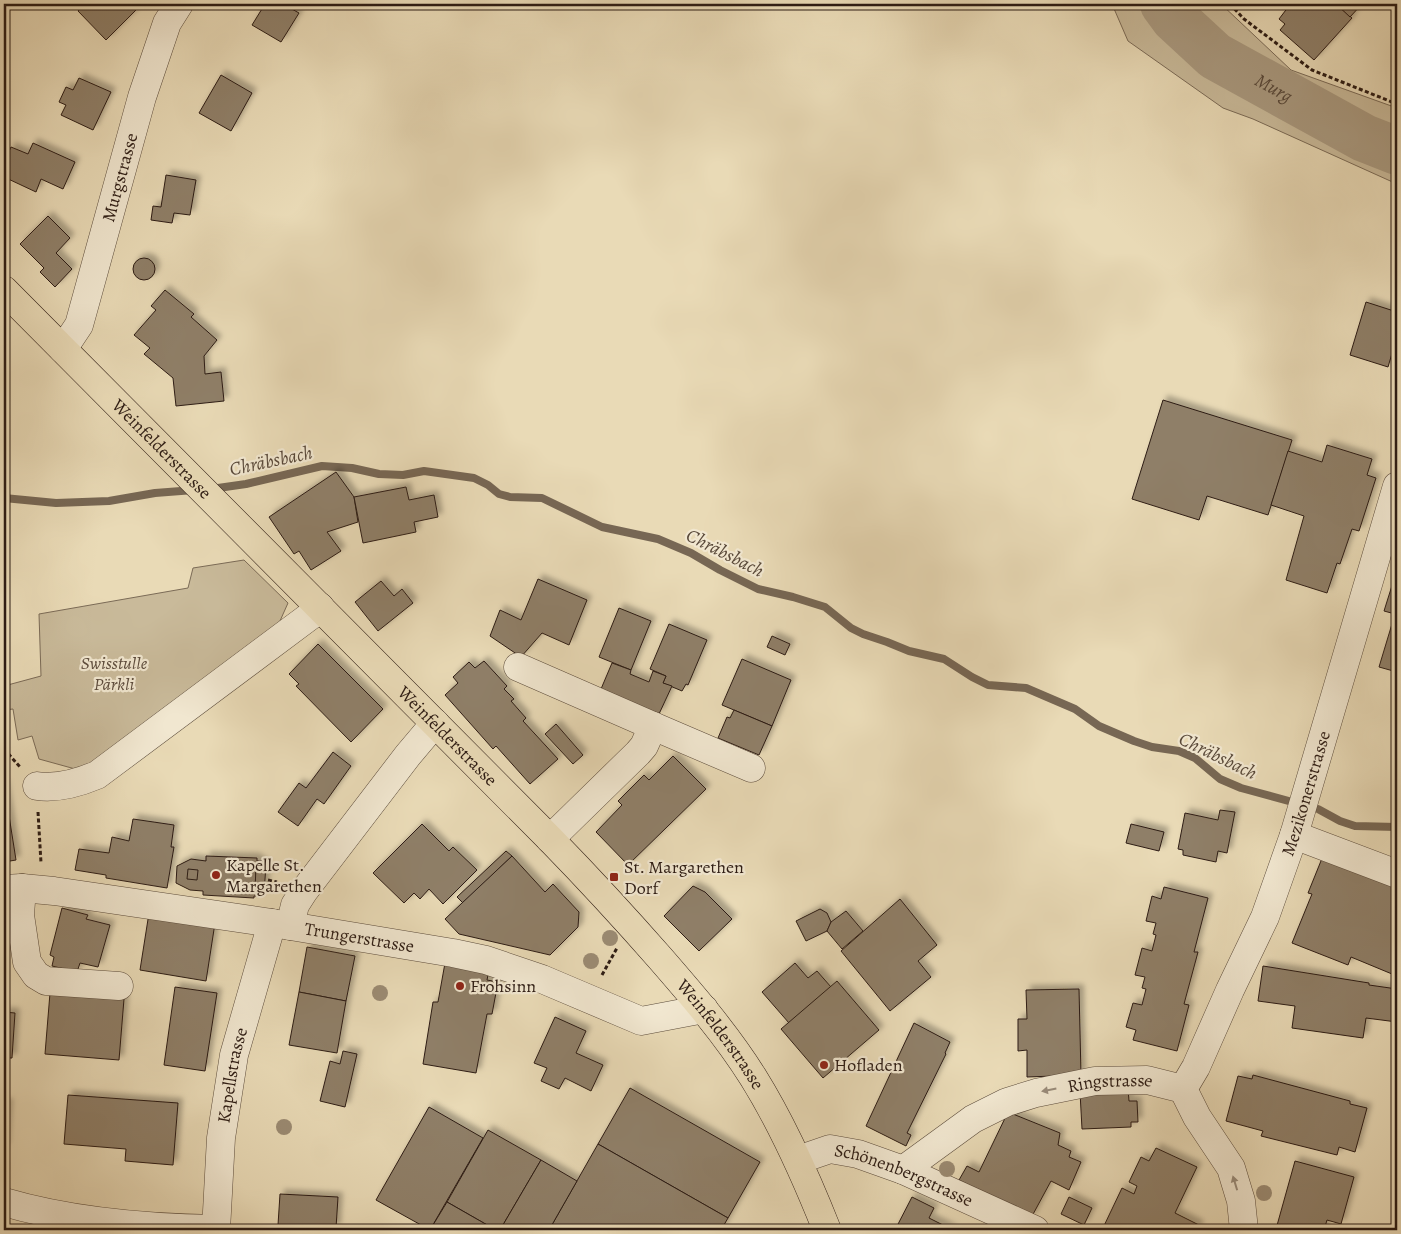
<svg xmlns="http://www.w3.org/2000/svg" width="1401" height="1234" viewBox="0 0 1401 1234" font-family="Alegreya,serif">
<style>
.green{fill:#c9ba9a;stroke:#7b6b57}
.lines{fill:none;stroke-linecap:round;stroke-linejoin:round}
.stream{stroke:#776754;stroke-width:8}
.river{stroke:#a9997f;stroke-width:48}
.building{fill:#8f7f68;stroke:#2d1c14;filter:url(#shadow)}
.minor-casing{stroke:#5c4c3c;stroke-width:29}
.major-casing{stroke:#2d1c14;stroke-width:29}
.path{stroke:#2d1c14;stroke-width:3;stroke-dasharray:4 2.5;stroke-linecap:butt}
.minor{stroke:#f1e7d0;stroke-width:28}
.major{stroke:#e9dab6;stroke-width:28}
.tree{fill:#9b8b73}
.oneway{fill:#998c7b}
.poi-dot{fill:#8f2418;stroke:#f1e7d0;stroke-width:2}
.labels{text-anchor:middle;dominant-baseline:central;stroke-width:4.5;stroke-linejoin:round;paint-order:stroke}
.street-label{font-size:18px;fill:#2d1c14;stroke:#f1e7d0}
.park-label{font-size:18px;font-style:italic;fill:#5c4b3c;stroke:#f1e7d0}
.poi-label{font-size:18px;fill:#2d1c14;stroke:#f1e7d0;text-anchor:start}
.water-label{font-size:19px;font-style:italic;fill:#584839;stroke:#f1e7d0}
</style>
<defs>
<filter id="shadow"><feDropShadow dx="4.5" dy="-4.5" stdDeviation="2.5" flood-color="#0004"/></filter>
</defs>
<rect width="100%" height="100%" fill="#e9dab6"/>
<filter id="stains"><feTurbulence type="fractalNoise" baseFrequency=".004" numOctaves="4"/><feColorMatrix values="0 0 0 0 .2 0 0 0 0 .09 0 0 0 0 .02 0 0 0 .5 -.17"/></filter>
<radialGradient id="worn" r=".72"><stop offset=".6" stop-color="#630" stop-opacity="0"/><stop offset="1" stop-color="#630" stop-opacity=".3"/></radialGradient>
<g class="green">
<path d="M1112 4H1221L1291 70 1397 108V184L1253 119 1223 108 1128 41Z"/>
<path d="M244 560 288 603 267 650 97 775 39 759 32 736 18 740 13 709 4 710V686L41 676 39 614 188 588 193 568Z"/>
</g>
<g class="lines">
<g class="stream">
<path d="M211 489 246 484 322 466 352 468 379 474 403 475 424 471 474 478 488 485 499 494 510 497 542 498 602 527 658 539 691 553 720 570 758 589 793 597 825 607 851 628 863 634 887 642 909 651 944 659 972 677 988 685 1026 688 1075 709 1099 726 1134 741 1152 747 1179 751 1195 758 1220 779 1241 788 1318 809 1340 821 1355 826 1397 827"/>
<path d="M4 498 56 503 109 501 155 493 194 490"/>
</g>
<path class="river" id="s1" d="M1164 4 1175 19 1215 56 1364 138 1397 151"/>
</g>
<g class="building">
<path d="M82 4H142L106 40 78 11 83 5Z"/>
<path d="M265 4H283L299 13 281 42 252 25Z"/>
<path d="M1286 4H1336L1352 18 1314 60 1280 30 1285 24 1279 19 1289 6Z"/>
<path d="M1336 4H1362L1350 17Z"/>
<path d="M221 75 252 93 231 131 199 113Z"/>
<path d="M79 78 111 92 93 130 61 115 66 105 59 102 66 87 73 90Z"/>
<path d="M33 143 75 162 63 189 41 179 36 192 4 177V162L11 147 28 154Z"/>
<path d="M166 175 196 180 190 215 174 213 172 223 151 220 153 206 161 207Z"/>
<path d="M48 216 70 238 56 253 72 269 55 287 40 272 44 268 20 244Z"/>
<circle cx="144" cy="269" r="11"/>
<path d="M165 290 194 314 191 317 217 340 204 356 205 374 221 372 224 401 176 406 173 378 144 354 150 348 134 335 156 310 151 306Z"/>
<path d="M1366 302 1397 312V351L1393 350 1388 367 1350 355Z"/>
<path d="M1163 400 1292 440 1268 515 1207 496 1199 520 1132 499Z"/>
<path d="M1327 445 1372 459 1367 475 1376 478 1359 531 1352 529 1340 564 1337 563 1327 593 1286 580 1304 516 1271 505 1288 451 1322 462Z"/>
<path d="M336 472 354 497 358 522 327 532 341 551 311 570 299 551 294 554 269 517Z"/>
<path d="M406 487 409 500 434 495 438 517 414 522 416 532 363 543 354 497Z"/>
<path d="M1395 576 1397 577V672L1379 667 1395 614 1384 611Z"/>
<path d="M538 579 587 600 569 645 542 633 521 657 490 636 500 610 521 620Z"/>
<path d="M381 581 394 596 402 589 413 603 378 631 355 602Z"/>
<path d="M619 608 651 621 631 670 599 657Z"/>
<path d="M669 624 707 640 688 685 686 684 682 691 663 683 666 676 650 669Z"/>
<path d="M772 636 790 644 785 655 767 647Z"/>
<path d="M318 644 383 709 351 742 296 686 299 684 289 674Z"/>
<path d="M742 659 791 680 772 726 722 705Z"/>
<path d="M484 661 507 686 504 689 514 699 511 701 526 718 523 721 558 759 530 784 496 746 493 749 445 695 458 683 453 677 469 662 475 668Z"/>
<path d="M612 663 631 670 630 674 649 682 653 671 666 676 663 683 672 686 659 714 601 689Z"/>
<path d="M734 710 772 726 759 755 718 738 727 717 730 718Z"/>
<path d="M556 724 583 755 573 764 545 734Z"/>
<path d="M333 752 351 766 324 804 317 799 298 826 278 812 299 783 306 788Z"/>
<path d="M673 756 706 789 628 865 596 832 622 805 618 801 644 775 649 780Z"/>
<path d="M4 784 16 860 4 862Z"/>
<path d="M1220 810 1235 812 1227 853 1218 851 1216 862 1183 855V850L1178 849 1185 813 1218 820Z"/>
<path d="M133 819 174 825 171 847H174L167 888 106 878V875L75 870 79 849 109 853 112 837 129 841Z"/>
<path d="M422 824 449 851 453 847 477 870 443 904 429 889 420 899 414 893 404 903 373 873Z"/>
<path d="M1131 824 1164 832 1159 851 1126 843Z"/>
<path d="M506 851 512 856 463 903 457 897Z"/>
<path d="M1325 851 1397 880V962L1392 974 1351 957 1348 965 1292 943 1312 894 1308 893Z"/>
<path d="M206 856 257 858V861H262V865H256L255 892 260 893V896H254V898L203 895V891L190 890 176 883 177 866 191 859 206 861Z"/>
<path d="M512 856 545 892 553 884 579 912 578 927 550 955 459 934 445 919Z"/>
<path d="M256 865H266L264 893 255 892Z"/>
<path d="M188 869 198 870 197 880 187 879Z"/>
<path d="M693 886 705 892 732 919 699 951 664 916Z"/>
<path d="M1164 887 1208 898 1194 952H1198L1184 1004 1189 1005 1177 1051 1133 1040 1136 1030 1126 1027 1133 1003 1142 1005 1146 989 1142 988 1145 977 1135 975 1142 948 1152 951 1156 935 1153 934 1156 923 1146 921 1152 896 1161 899Z"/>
<path d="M900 899 937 945 918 961 931 977 890 1011 841 951Z"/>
<path d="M62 908 88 915 86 919 110 925 98 967 80 963 77 972 52 966 54 957 50 955Z"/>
<path d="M820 909 827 913 831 922 827 931 806 941 796 921Z"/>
<path d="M846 911 863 931 842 949 827 931 831 922Z"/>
<path d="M149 913 215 923 206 981 140 970Z"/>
<path d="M307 947 355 956 346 1001 299 992Z"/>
<path d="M445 963 489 970 487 980 498 982 492 1014H487L476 1073 423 1064 433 1002H438Z"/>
<path d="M795 963 808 978 817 971 831 987 789 1023 762 992Z"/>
<path d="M1263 966 1369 983V985L1397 989V1022L1366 1018 1363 1038 1292 1028 1295 1006 1258 1001Z"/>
<path d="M837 981 879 1030 823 1078 781 1029Z"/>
<path d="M175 987 217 993 205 1071 164 1065Z"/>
<path d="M1079 989 1081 1075 1027 1077V1050L1018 1051V1019H1027L1026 990Z"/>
<path d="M299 992 346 1001 337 1053 289 1045Z"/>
<path d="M50 993 124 999 119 1060 45 1054Z"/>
<path d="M4 1012 15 1013 12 1058H4Z"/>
<path d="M555 1017 586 1031 576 1053 603 1065 591 1091 565 1078 559 1089 541 1081 547 1068 534 1063Z"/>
<path d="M914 1023 950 1042 945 1053 946 1054 907 1133 911 1135 906 1146 866 1126Z"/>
<path d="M343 1051 357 1054 345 1107 320 1101 330 1061 340 1064Z"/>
<path d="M1253 1075 1350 1101V1104L1367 1108 1355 1152 1339 1147 1337 1155 1261 1136 1263 1131 1226 1121 1238 1076 1252 1079Z"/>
<path d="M630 1088 760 1162 728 1218 598 1144Z"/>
<path d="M1128 1089 1129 1101H1137L1138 1122H1131V1127L1082 1129 1080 1092Z"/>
<path d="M68 1095 178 1103 173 1165 125 1161 126 1149 64 1144Z"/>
<path d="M4 1103H8L5 1148H4Z"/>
<path d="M429 1107 483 1138 430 1230 376 1200Z"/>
<path d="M1008 1112 1060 1133 1058 1145 1071 1151 1069 1157 1081 1162 1069 1190 1051 1181 1031 1218 959 1180 967 1166 979 1172Z"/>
<path d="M488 1130 541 1160 500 1230H496L447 1202Z"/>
<path d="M598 1144 728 1218 721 1230H549Z"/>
<path d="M1156 1148 1197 1167 1175 1213 1199 1225 1197 1230H1102L1122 1188 1134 1194 1137 1186 1129 1182 1141 1157 1149 1161Z"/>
<path d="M541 1160 577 1181 549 1230H500Z"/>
<path d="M1295 1161 1354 1177 1341 1224 1327 1220 1324 1230H1281L1276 1229Z"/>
<path d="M280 1194 338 1197 336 1228 278 1225Z"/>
<path d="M912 1197 934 1208 929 1218 953 1230H895Z"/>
<path d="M1069 1197 1092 1208 1084 1225 1061 1214Z"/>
<path d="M447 1202 496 1230H430Z"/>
</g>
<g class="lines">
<defs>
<g id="minor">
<path id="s2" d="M63 349 79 325 142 97 167 23 179 4"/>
<path d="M518 667 653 726"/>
<path d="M37 786C58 789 78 783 97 775L310 616 320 607"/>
<path d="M1294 835 1397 874"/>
<path d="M550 839 638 753 644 746 653 726 751 768"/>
<path d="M22 888 20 915 27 962 36 975 46 981 119 986"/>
<path id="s3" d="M4 889 22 888 54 891 272 923 453 953 486 960 542 979 641 1021 704 1009"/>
<path d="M290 926 295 905 304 891 408 755 435 723"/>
<path id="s4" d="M1183 1089 1196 1067 1230 990 1265 917 1294 835 1397 486"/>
<path d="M1183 1089 1197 1117 1231 1168 1241 1201 1244 1230"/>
<path id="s5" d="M798 1160 830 1149 858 1154 903 1170 1035 1230"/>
<path id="s6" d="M903 1170 973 1119 1007 1102 1036 1093 1095 1081 1147 1080 1183 1089"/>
<path d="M4 1202C72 1222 145 1228 216 1229"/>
<path id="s7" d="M216 1230 221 1138 234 1055 272 923"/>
</g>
<g id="major">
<path id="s8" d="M4 290 550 839C588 878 624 917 660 958 693 996 726 1034 753 1077 783 1125 806 1177 827 1230"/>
</g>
</defs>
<use href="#minor" class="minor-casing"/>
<use href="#major" class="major-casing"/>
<g class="path">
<path d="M1230 4 1244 19 1312 70 1397 104"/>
<path d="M4 749 20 767"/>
<path d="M38 812 41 863"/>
<path d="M268 880 277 882"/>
<path d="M602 975 617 948"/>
</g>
<use href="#minor" class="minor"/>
<use href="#major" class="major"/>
</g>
<g class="tree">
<circle cx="610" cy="938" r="8"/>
<circle cx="591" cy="961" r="8"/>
<circle cx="380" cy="993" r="8"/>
<circle cx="284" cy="1127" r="8"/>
<circle cx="947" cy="1169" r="8"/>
<circle cx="1264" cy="1193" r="8"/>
</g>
<defs><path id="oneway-solid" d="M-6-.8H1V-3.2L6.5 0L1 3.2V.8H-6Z" transform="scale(1.25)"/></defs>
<g class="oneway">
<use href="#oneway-solid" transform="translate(1049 1090) rotate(169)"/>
<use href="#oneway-solid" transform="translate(1235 1183) rotate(-107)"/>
</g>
<g class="poi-dot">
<circle cx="216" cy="875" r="5"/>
<rect x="609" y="872" width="10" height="10" rx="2.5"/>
<circle cx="460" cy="986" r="5"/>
<circle cx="824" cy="1065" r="5"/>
</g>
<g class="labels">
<g class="street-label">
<text stroke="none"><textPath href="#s2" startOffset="182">Murgstrasse</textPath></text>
<text stroke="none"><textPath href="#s8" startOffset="224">Weinfelderstrasse</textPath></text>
<text stroke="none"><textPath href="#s8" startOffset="629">Weinfelderstrasse</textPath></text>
<text stroke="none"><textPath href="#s4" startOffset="321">Mezikonerstrasse</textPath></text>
<text stroke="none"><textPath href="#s3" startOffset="359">Trungerstrasse</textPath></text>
<text stroke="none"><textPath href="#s8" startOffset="1034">Weinfelderstrasse</textPath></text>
<text stroke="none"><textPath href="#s7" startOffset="156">Kapellstrasse</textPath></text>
<text stroke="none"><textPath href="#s6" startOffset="230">Ringstrasse</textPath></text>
<text stroke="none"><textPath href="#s5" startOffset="112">Schönenbergstrasse</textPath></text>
</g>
<g class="park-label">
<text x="114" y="663">Swisstulle<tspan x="114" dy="21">Pärkli</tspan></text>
</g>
<g class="poi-label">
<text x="226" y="865">Kapelle St.<tspan x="226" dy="21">Margarethen</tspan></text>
<text x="624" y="867">St. Margarethen<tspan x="624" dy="21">Dorf</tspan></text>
<text x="470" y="986">Frohsinn</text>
<text x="834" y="1065">Hofladen</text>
</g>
<g class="water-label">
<text stroke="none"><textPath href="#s1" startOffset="140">Murg</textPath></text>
<text transform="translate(271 461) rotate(-12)">Chräbsbach</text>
<text transform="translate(725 553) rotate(27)">Chräbsbach</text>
<text transform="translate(1218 756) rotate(26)">Chräbsbach</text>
</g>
</g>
<rect width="1401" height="1234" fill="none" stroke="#e9dab6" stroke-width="20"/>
<rect x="5" y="5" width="1391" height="1224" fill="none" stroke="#2d1c14" stroke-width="2.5"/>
<rect x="10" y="10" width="1381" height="1214" fill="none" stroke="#2d1c14"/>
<rect width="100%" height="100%" filter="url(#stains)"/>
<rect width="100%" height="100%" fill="url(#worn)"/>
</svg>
